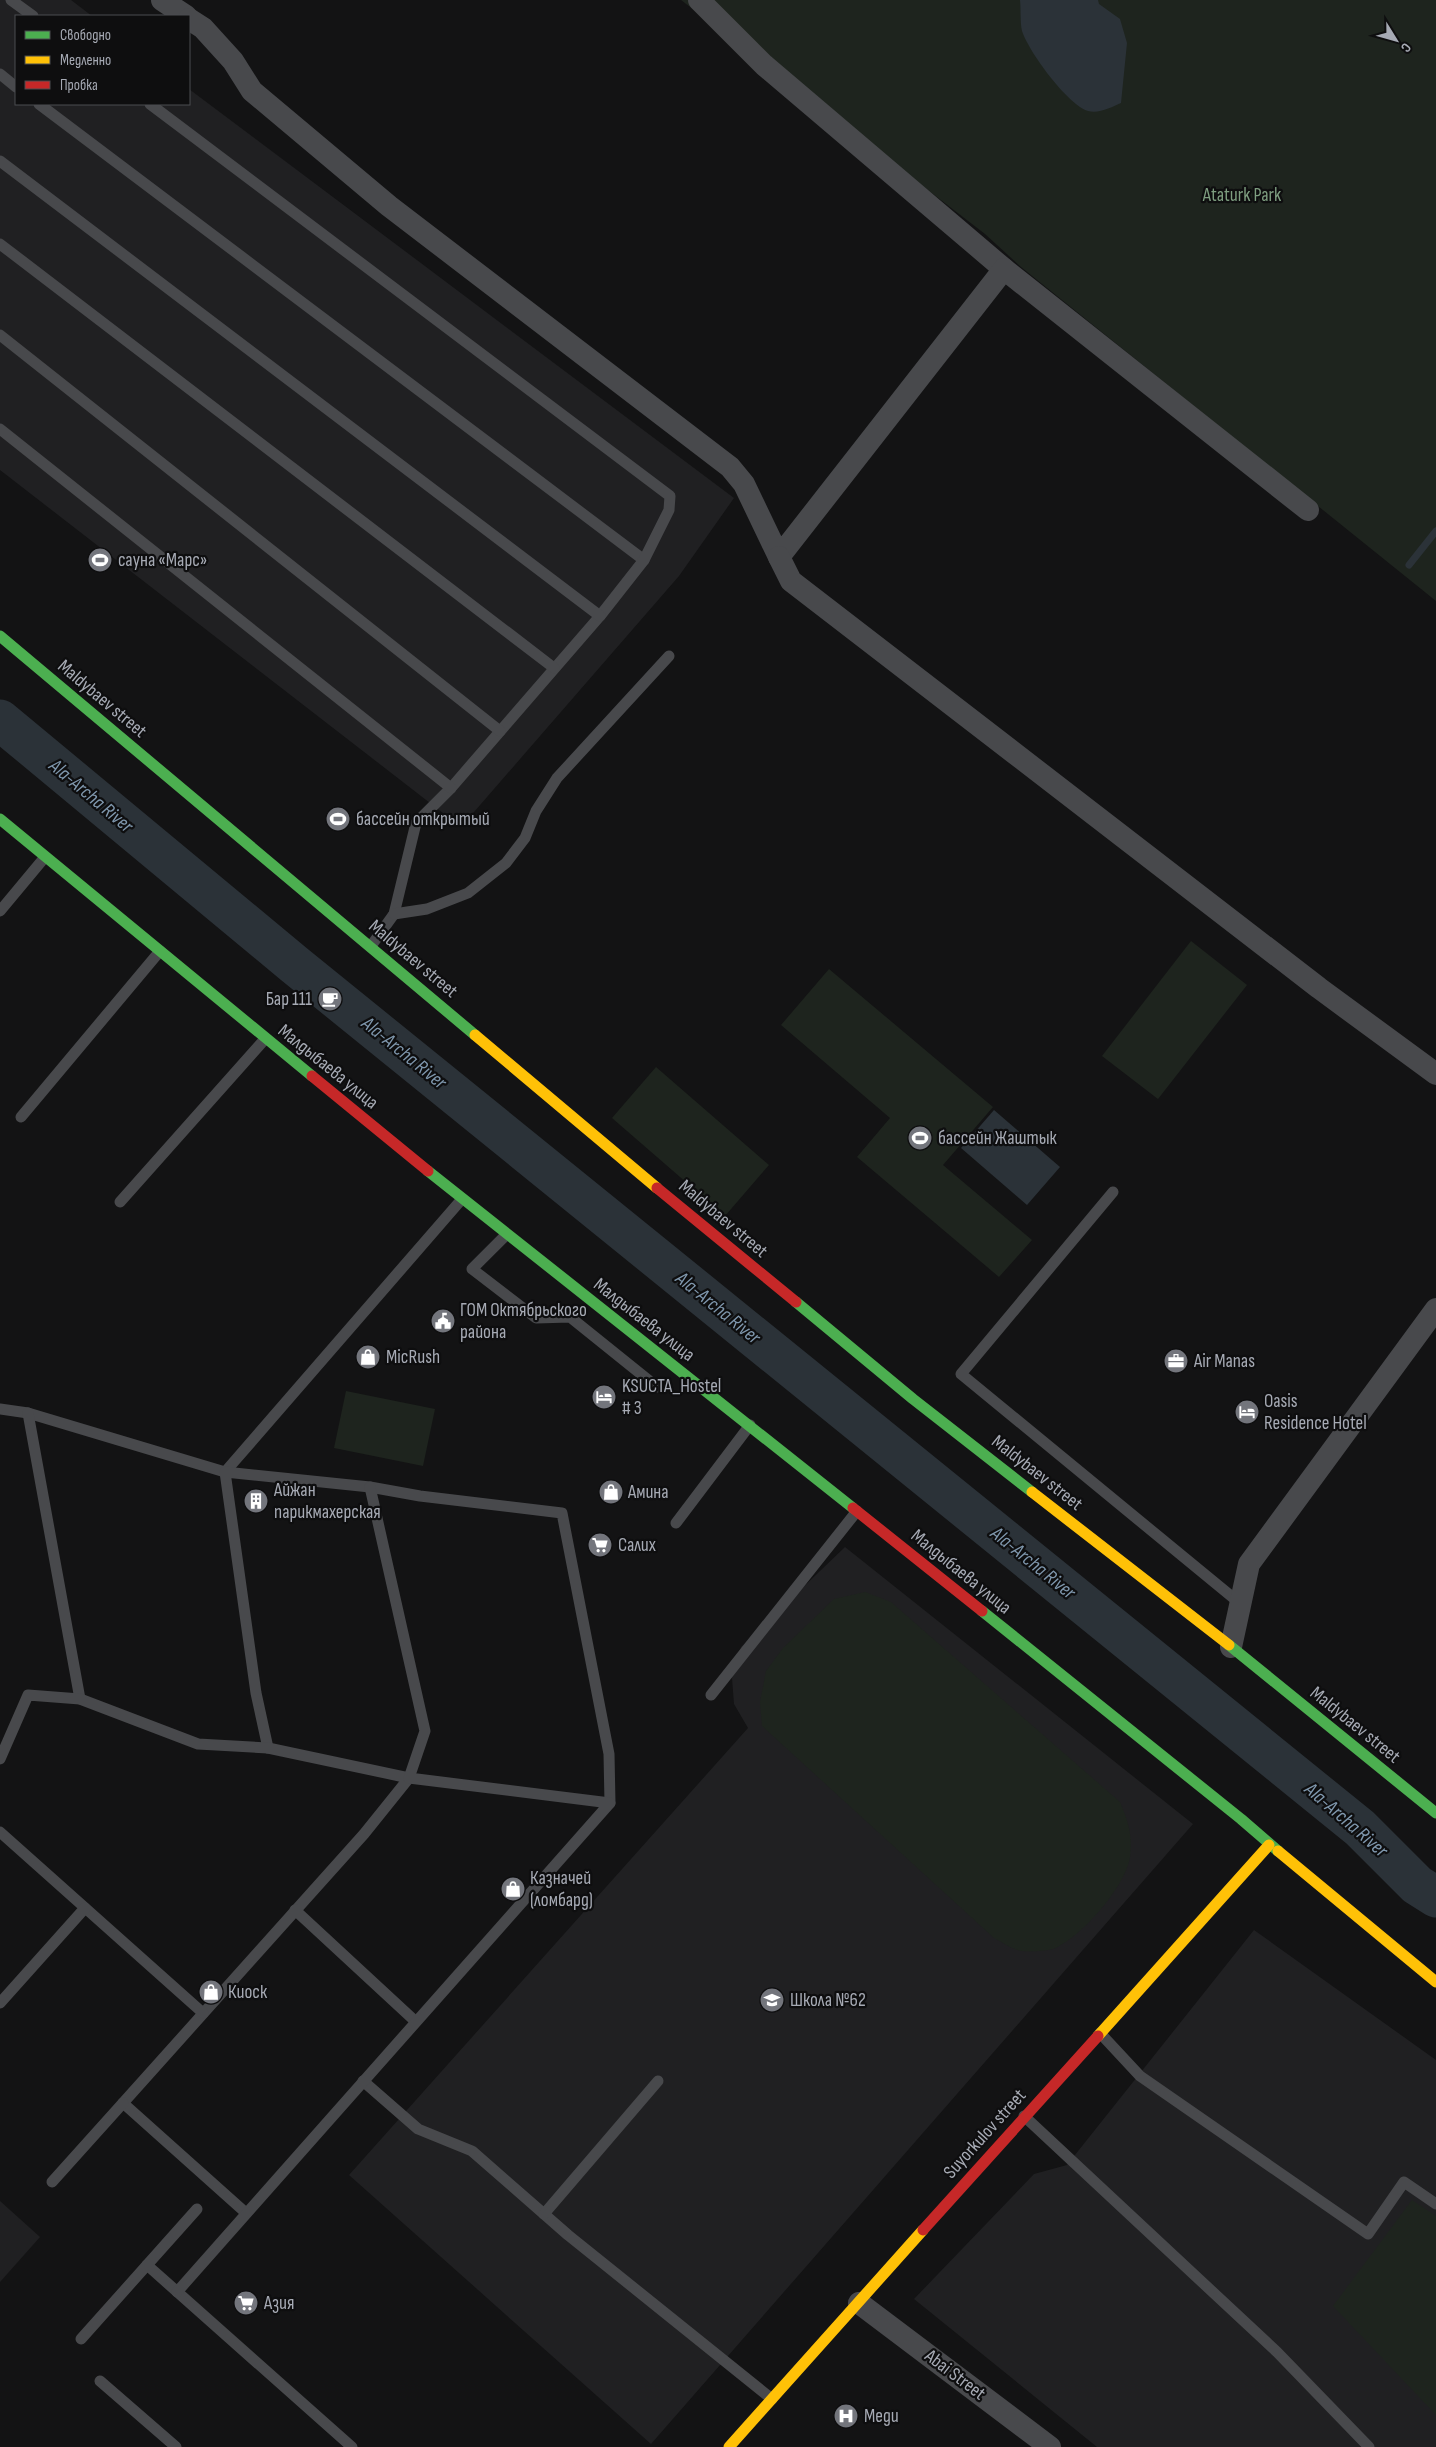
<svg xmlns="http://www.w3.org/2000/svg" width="1436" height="2447" viewBox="0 0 1436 2447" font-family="'Sofia Sans Condensed',sans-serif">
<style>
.built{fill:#202022}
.green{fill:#1e241e}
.water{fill:#2b3238}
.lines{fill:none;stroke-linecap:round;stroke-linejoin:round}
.stream{stroke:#2b3238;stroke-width:7}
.river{stroke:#2b3238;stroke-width:41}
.lane{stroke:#48494c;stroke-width:11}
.street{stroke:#48494c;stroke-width:22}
.fast{stroke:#4caf50;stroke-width:11}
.slow{stroke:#ffc107;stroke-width:11}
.jam{stroke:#c62828;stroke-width:11}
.labels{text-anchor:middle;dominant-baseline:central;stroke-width:4.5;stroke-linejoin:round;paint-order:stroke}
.park-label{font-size:19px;fill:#7e9e80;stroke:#0e0e0f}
.poi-label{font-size:19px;fill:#a6aab4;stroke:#0e0e0f;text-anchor:start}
.street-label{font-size:19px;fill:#a6aab4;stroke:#0e0e0f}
.water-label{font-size:20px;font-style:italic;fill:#7f97ad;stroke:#0e0e0f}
</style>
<rect width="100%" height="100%" fill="#131314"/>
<g class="built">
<path d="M0 0H71L92 16H16V104H189V89L734 498 679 576 461 827 0 470Z"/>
<path d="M845 1547 1193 1824 651 2444 349 2175 748 1728 734 1704 732 1678 741 1647Z"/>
<path d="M1254 1930 1436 2060V2447H1097L914 2299 1034 2174 1067 2165Z"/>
<path d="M0 2201 40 2237 0 2282Z"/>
</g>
<g class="green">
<path d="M681 0H1436V601L1021 267 985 234Z"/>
<path d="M1191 941 1247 985 1158 1099 1102 1056Z"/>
<path d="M829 969 993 1107 943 1165 1032 1240 999 1277 857 1157 890 1118 781 1025Z"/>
<path d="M656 1067 769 1165 725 1216 612 1118Z"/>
<path d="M346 1391 435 1409 423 1466 334 1448Z"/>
<path d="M865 1592 891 1602 1120 1802C1128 1821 1133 1836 1130 1857 1126 1886 1080 1939 1053 1949 1045 1951 1030 1952 1022 1951 1013 1950 1002 1942 994 1938L762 1726 760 1702 766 1671 783 1648 834 1599Z"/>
<path d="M1412 2200 1436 2216V2415L1333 2306Z"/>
</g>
<g class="water">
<path d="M1020 0H1098L1099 4 1120 19 1127 43 1121 103C1112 107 1099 114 1088 111 1067 104 1029 52 1022 31 1020 22 1021 9 1020 0Z"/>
<path d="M994 1110 1060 1167 1027 1205 961 1148Z"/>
</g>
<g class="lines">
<path class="stream" d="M1409 565 1436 531"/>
<path class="river" d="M0 720 295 965 1360 1828 1417 1885 1436 1897"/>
<g class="lane">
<path d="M11 0 33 16"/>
<path d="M0 74 16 87"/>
<path d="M39 104 644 560"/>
<path d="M150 104 670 496 669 510 644 560 600 616 451 788 416 823 394 914 371 946"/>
<path d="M0 161 600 616"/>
<path d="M0 244 554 668"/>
<path d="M0 335 500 731"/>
<path d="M0 429 451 788"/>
<path d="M0 911 45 857"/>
<path d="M394 914 427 909 468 893 506 863 525 838 536 811 557 778 669 656"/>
<path d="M21 1117 160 951"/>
<path d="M1113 1192 961 1374 1242 1605"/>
<path d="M120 1202 265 1039"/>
<path d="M506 1235 472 1269 536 1318 570 1317 657 1387"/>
<path d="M0 1409 28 1413 225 1472 462 1199"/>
<path d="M28 1413 80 1699"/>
<path d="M676 1523 750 1425"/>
<path d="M711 1695 857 1511"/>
<path d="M268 1748 256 1693 225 1472 370 1487 420 1496 562 1513 609 1754 610 1803"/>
<path d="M0 1759 28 1695 80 1699 198 1744 268 1748 409 1778 364 1834 123 2103 246 2213"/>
<path d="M0 1832 203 2013"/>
<path d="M295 1910 415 2021"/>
<path d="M0 2003 85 1908"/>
<path d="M1100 2033 1140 2076 1368 2234 1404 2182 1436 2204"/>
<path d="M363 2081 418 2129 472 2151 568 2235 772 2399"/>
<path d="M1024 2116 1277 2352 1369 2447"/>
<path d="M52 2182 123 2103"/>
<path d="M544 2214 658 2081"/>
<path d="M147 2265 352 2447"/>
<path d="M177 2292 610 1803 409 1778 425 1731 370 1487"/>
<path d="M81 2339 197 2209"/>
<path d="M100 2381 176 2447"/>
</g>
<g class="street">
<path d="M162 0 186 16"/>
<path d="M699 0 764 65 1004 269"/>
<path d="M189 19 203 28 233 61 252 91 389 206 730 467 744 484 779 557 1004 269 1308 510"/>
<path d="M779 557 791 581 1319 988 1436 1074"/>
<path d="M1231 1647 1249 1564 1436 1309"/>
<path d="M859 2303 1050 2447"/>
</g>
<g class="fast">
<path d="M0 636 475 1035"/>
<path d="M0 819 312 1076"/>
<path d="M428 1171 853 1508"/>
<path d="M796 1302 913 1399 1032 1492"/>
<path d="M982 1611 1241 1819 1278 1851"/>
<path d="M1229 1645 1436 1813"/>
</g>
<g class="slow">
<path d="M475 1035 657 1188"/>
<path d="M1032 1492 1229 1645"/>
<path d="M1278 1851 1436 1982"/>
<path d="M1098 2036 1269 1845"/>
<path d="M729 2447 923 2230"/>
</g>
<g class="jam">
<path d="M312 1076 428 1171"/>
<path d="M657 1188 796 1302"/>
<path d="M853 1508 982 1611"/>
<path d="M923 2230 1098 2036"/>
</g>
</g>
<defs>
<symbol id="stadium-disc" viewBox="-11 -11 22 22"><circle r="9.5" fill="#73757c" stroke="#0e0e0f"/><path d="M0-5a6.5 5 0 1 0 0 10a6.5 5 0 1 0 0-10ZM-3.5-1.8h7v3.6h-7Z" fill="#fff"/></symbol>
<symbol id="cafe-disc" viewBox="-11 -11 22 22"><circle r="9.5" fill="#73757c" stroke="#0e0e0f"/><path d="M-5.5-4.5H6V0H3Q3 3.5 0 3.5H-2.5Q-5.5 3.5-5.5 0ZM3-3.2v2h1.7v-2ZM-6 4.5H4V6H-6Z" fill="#fff"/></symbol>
<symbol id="civic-disc" viewBox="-11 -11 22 22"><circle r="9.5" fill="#73757c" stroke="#0e0e0f"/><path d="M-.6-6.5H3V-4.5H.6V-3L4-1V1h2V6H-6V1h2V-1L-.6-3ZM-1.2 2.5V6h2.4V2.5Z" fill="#fff"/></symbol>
<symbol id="shop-disc" viewBox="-11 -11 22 22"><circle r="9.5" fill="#73757c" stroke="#0e0e0f"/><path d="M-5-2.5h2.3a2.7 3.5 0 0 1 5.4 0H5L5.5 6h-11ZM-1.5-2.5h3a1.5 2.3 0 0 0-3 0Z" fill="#fff"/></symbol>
<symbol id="office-disc" viewBox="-11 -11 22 22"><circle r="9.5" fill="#73757c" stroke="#0e0e0f"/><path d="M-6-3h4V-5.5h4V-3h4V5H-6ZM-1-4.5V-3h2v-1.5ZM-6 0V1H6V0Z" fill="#fff"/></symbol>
<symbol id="hotel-disc" viewBox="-11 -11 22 22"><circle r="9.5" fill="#73757c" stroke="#0e0e0f"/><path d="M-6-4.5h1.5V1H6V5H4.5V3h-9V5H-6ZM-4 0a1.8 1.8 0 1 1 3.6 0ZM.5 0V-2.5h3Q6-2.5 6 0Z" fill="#fff"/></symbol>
<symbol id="building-disc" viewBox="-11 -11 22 22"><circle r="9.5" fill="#73757c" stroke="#0e0e0f"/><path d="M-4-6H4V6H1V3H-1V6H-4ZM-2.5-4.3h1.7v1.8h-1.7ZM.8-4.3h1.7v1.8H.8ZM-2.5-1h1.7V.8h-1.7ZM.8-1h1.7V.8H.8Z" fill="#fff"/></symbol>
<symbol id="supermarket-disc" viewBox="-11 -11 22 22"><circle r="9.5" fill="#73757c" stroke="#0e0e0f"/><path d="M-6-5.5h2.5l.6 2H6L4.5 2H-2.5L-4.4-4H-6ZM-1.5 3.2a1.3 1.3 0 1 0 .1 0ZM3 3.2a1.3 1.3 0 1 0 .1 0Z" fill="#fff"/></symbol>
<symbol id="school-disc" viewBox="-11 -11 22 22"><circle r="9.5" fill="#73757c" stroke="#0e0e0f"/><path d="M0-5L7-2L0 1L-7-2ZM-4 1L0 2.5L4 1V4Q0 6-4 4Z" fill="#fff"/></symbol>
<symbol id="hospital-disc" viewBox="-11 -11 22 22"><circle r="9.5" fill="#73757c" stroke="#0e0e0f"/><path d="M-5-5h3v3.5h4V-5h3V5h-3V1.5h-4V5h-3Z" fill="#fff"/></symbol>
</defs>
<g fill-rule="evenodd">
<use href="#stadium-disc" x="86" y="546" width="28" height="28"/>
<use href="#stadium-disc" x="324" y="805" width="28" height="28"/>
<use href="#cafe-disc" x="316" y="985" width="28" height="28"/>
<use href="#stadium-disc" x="906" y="1124" width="28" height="28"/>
<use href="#civic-disc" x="429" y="1307" width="28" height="28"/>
<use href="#shop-disc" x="354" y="1343" width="28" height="28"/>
<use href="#office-disc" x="1162" y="1347" width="28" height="28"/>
<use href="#hotel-disc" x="590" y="1383" width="28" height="28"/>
<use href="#hotel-disc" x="1233" y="1398" width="28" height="28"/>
<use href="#shop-disc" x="597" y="1478" width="28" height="28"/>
<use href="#building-disc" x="242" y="1487" width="28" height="28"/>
<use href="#supermarket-disc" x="586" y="1531" width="28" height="28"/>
<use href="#shop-disc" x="499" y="1875" width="28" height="28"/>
<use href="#shop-disc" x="197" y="1978" width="28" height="28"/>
<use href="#school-disc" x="758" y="1986" width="28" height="28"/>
<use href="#supermarket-disc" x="232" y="2289" width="28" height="28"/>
<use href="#hospital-disc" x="832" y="2402" width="28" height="28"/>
</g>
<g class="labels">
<g class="park-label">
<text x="1242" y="195">Ataturk Park</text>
</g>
<g class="poi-label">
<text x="118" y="560">сауна «Марс»</text>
<text x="356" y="819">бассейн открытый</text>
<text x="312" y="999" text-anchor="end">Бар 111</text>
<text x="938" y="1138">бассейн Жаштык</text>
<text x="460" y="1310">ГОМ Октябрьского<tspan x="460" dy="22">района</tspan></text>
<text x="386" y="1357">MicRush</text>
<text x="1194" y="1361">Air Manas</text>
<text x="622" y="1386">KSUCTA_Hostel<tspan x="622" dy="22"># 3</tspan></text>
<text x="1264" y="1401">Oasis<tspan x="1264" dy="22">Residence Hotel</tspan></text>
<text x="274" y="1490">Айжан<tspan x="274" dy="22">парикмахерская</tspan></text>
<text x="628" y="1492">Амина</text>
<text x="618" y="1545">Салих</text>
<text x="530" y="1878">Казначей<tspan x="530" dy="22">(ломбард)</tspan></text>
<text x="228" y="1992">Киоск</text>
<text x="790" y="2000">Школа №62</text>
<text x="264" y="2303">Азия</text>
<text x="864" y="2416">Меди</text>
</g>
<g class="street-label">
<text transform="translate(102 699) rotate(40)">Maldybaev street</text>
<text transform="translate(413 959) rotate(40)">Maldybaev street</text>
<text transform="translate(328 1067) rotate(39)">Малдыбаева улица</text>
<text transform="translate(723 1219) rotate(40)">Maldybaev street</text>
<text transform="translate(644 1320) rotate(38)">Малдыбаева улица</text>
<text transform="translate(1037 1473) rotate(38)">Maldybaev street</text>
<text transform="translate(961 1572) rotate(39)">Малдыбаева улица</text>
<text transform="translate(1355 1725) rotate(39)">Maldybaev street</text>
<text transform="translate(985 2134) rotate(-48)">Suyorkulov street</text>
<text transform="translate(955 2375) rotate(37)">Abai Street</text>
</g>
<g class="water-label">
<text transform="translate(91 796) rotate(40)">Ala-Archa River</text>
<text transform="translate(404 1053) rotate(39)">Ala-Archa River</text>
<text transform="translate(718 1308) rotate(39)">Ala-Archa River</text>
<text transform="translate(1033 1563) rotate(39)">Ala-Archa River</text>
<text transform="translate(1346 1820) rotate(41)">Ala-Archa River</text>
</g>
</g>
<rect x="15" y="15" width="175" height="90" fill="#0e0e0f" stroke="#4b4c51"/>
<rect x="25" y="31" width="25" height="8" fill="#4caf50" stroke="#4b4c51"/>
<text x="60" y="40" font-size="15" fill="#a6aab4">Свободно</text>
<rect x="25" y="56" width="25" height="8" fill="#ffc107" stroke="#4b4c51"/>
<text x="60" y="65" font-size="15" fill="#a6aab4">Медленно</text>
<rect x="25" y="81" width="25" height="8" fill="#c62828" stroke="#4b4c51"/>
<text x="60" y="90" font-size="15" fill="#a6aab4">Пробка</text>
<g transform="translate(1396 40) rotate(127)" stroke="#0e0e0f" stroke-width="4" paint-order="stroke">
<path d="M0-4L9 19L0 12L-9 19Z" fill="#a6aab4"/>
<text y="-8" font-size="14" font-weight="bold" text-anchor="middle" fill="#a6aab4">С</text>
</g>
</svg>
